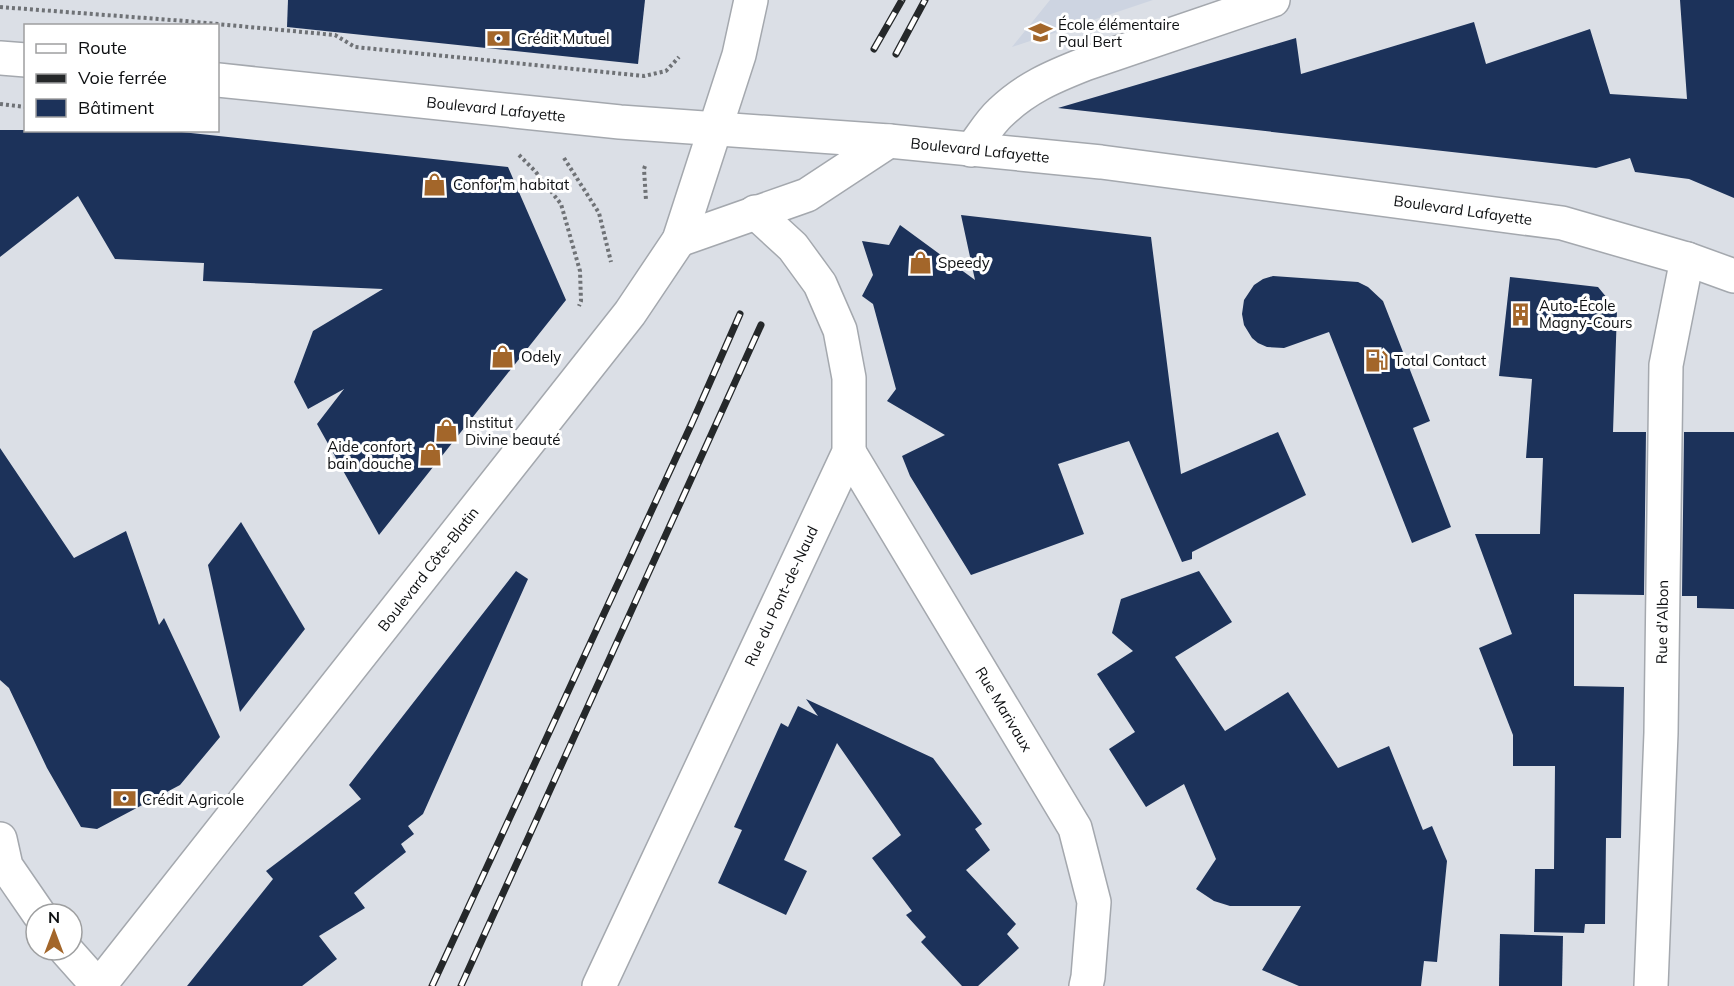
<svg xmlns="http://www.w3.org/2000/svg" width="1734" height="986" viewBox="0 0 1734 986" font-family="Mulish,sans-serif">
<style>
.built{fill:#cdd4e1}
.building{fill:#1c325a}
.lines{fill:none;stroke-linecap:round;stroke-linejoin:round}
.minor-casing{stroke:#a4a8ae;stroke-width:36}
.major-casing{stroke:#a4a8ae;stroke-width:36}
.path{stroke:#6f7276;stroke-width:4;stroke-dasharray:3 3;stroke-linecap:butt}
.minor{stroke:#fff;stroke-width:33}
.major{stroke:#fff;stroke-width:33}
.rail-casing{stroke:#25282a;stroke-width:7}
.rail{stroke:#fff;stroke-width:4.5;stroke-dasharray:14;stroke-linecap:butt}
.labels{text-anchor:middle;dominant-baseline:central;stroke-width:6;stroke-linejoin:round;paint-order:stroke}
.poi-label{font-size:15px;fill:#0d0f11;stroke:#fff;text-anchor:start}
.street-label{font-size:15px;fill:#0d0f11;stroke:#fff}
</style>
<rect width="100%" height="100%" fill="#dbdfe6"/>
<path class="built" d="M1050 0H1153L1012 47Z"/>
<g class="building">
<path d="M288 0H645L638 64 287 27Z"/>
<path d="M1680 0H1734V198L1689 179 1635 172 1630 158 1596 168 1058 108 1296 38 1301 74 1474 22 1486 64 1590 29 1610 94 1687 99Z"/>
<path d="M0 130H163L508 167 566 300 379 535 317 424 344 389 308 409 294 382 313 331 383 289 203 281 204 263 115 259 78 196 0 257Z"/>
<path d="M961 215 1151 237 1181 474 1278 432 1306 495 1192 552V559L1182 562 1129 441 1058 464 1084 534 971 575 910 476 902 456 945 435 887 401 896 389 873 304 862 296 873 275 862 241 889 245 900 225 975 280Z"/>
<path d="M1273 276 1358 282 1368 287 1383 301 1430 421 1413 428 1451 527 1412 543 1329 332 1284 348 1267 347 1258 343 1252 338 1244 325 1242 314 1244 300 1254 285 1263 279Z"/>
<path d="M1510 277 1598 287 1617 310 1613 432H1646L1644 595 1574 594V686L1624 687 1621 838H1606L1605 924H1585L1584 933 1534 932 1535 869H1554L1555 766H1513V735L1479 648 1512 634 1475 534H1540L1543 458H1526L1532 379 1499 376Z"/>
<path d="M1684 432H1734V609L1697 608V596H1682Z"/>
<path d="M0 448 74 558 126 531 159 625 164 618 220 737 180 785 97 829 81 827 47 768 9 688 0 680Z"/>
<path d="M241 522 305 629 240 712 208 565Z"/>
<path d="M516 571 528 579 423 814 408 826 414 834 401 844 406 852 354 893 365 908 319 936 337 959 302 986H187L273 879 266 871 361 799 349 785Z"/>
<path d="M1199 571 1232 622 1175 657 1225 731 1288 692 1338 768 1389 746 1423 830 1432 826 1447 861 1437 962 1424 961 1421 986H1299L1262 970 1301 906H1230L1214 901 1196 889 1216 859 1184 784 1146 807 1109 749 1135 732 1097 674 1133 651 1112 633 1121 599Z"/>
<path d="M806 699 933 758 982 824 975 829 990 850 966 870 1016 924 1007 934 1019 948 978 986H962L921 942 926 937 906 915 912 911 872 858 901 835 837 743 784 860 807 871 786 915 718 883 742 830 734 827 781 723 788 727 798 706 818 716Z"/>
<path d="M1500 934 1563 936 1562 986H1499Z"/>
</g>
<g class="lines">
<defs>
<g id="minor">
<path d="M971 150C981 138 989 123 1000 113 1026 88 1052 77 1085 64L1273 0"/>
<path d="M849 452 1075 828 1094 902 1088 977 1086 986"/>
<path d="M0 839 6 866 39 914"/>
<path d="M66 950 98 986"/>
<path d="M599 986 849 452V378L840 330 820 284 793 247 755 212"/>
<path d="M1651 986 1661 733 1666 365 1687 259"/>
</g>
<g id="major">
<path d="M0 58 26 60"/>
<path d="M218 80 620 122 889 141 1101 162 1562 223 1687 259 1734 276"/>
<path d="M679 240 807 195 889 141"/>
<path d="M99 986 630 313 679 240 739 55 751 0"/>
</g>
</defs>
<use href="#minor" class="minor-casing"/>
<use href="#major" class="major-casing"/>
<g class="path">
<path d="M0 7 185 21 335 35 355 47 644 76 666 71 679 57"/>
<path d="M0 104 26 107"/>
<path d="M519 155 535 171 561 204 580 271 581 301 579 306"/>
<path d="M564 158 599 213 611 262"/>
<path d="M645 166 644 169 646 200"/>
</g>
<use href="#minor" class="minor"/>
<use href="#major" class="major"/>
<defs>
<g id="rail">
<path d="M874 49 902 0"/>
<path d="M896 54 925 0"/>
<path d="M432 986 692 423 740 314"/>
<path d="M461 986 761 325"/>
</g>
</defs>
<use href="#rail" class="rail-casing"/>
<use href="#rail" class="rail"/>
</g>
<defs>
<symbol id="school-bare" viewBox="-9 -9 18 18"><path d="M0-5L7-2L0 1L-7-2ZM-4 1L0 2.5L4 1V4Q0 6-4 4Z" fill="#a3662a" stroke="#fff" stroke-width="2.5" paint-order="stroke"/></symbol>
<symbol id="bank-bare" viewBox="-9 -9 18 18"><path d="M-6-4H6V4H-6ZM0-2.3a2.3 2.3 0 1 0 0 4.6a2.3 2.3 0 1 0 0-4.6Z" fill="#a3662a" stroke="#fff" stroke-width="2.5" paint-order="stroke"/></symbol>
<symbol id="shop-bare" viewBox="-9 -9 18 18"><path d="M-5-2.5h2.3a2.7 3.5 0 0 1 5.4 0H5L5.5 6h-11ZM-1.5-2.5h3a1.5 2.3 0 0 0-3 0Z" fill="#a3662a" stroke="#fff" stroke-width="2.5" paint-order="stroke"/></symbol>
<symbol id="building-bare" viewBox="-9 -9 18 18"><path d="M-4-6H4V6H1V3H-1V6H-4ZM-2.5-4.3h1.7v1.8h-1.7ZM.8-4.3h1.7v1.8H.8ZM-2.5-1h1.7V.8h-1.7ZM.8-1h1.7V.8H.8Z" fill="#a3662a" stroke="#fff" stroke-width="2.5" paint-order="stroke"/></symbol>
<symbol id="fuel-bare" viewBox="-9 -9 18 18"><path d="M-5.5-6h7V0h2V4h1.3V-2.5L3-4.5l.8-.8L6-3V5H2.5V1h-1V6h-7ZM-4.2-4.7v3.2H.2V-4.7Z" fill="#a3662a" stroke="#fff" stroke-width="2.5" paint-order="stroke"/></symbol>
</defs>
<g fill-rule="evenodd">
<use href="#school-bare" x="1024" y="16" width="33" height="33"/>
<use href="#bank-bare" x="482" y="22" width="33" height="33"/>
<use href="#shop-bare" x="418" y="168" width="33" height="33"/>
<use href="#shop-bare" x="904" y="246" width="33" height="33"/>
<use href="#building-bare" x="1504" y="298" width="33" height="33"/>
<use href="#shop-bare" x="486" y="340" width="33" height="33"/>
<use href="#fuel-bare" x="1360" y="344" width="33" height="33"/>
<use href="#shop-bare" x="430" y="414" width="33" height="33"/>
<use href="#shop-bare" x="414" y="438" width="33" height="33"/>
<use href="#bank-bare" x="108" y="782" width="33" height="33"/>
</g>
<g class="labels">
<g class="poi-label">
<text x="1058" y="24">École élémentaire<tspan x="1058" dy="17">Paul Bert</tspan></text>
<text x="517" y="38">Crédit Mutuel</text>
<text x="453" y="184">Confor'm habitat</text>
<text x="938" y="262">Speedy</text>
<text x="1539" y="305">Auto-École<tspan x="1539" dy="17">Magny-Cours</tspan></text>
<text x="521" y="356">Odely</text>
<text x="1394" y="360">Total Contact</text>
<text x="465" y="422">Institut<tspan x="465" dy="17">Divine beauté</tspan></text>
<text x="412" y="446" text-anchor="end">Aide confort<tspan x="412" dy="17">bain douche</tspan></text>
<text x="142" y="799">Crédit Agricole</text>
</g>
<g class="street-label">
<text transform="translate(496 109) rotate(6)">Boulevard Lafayette</text>
<text transform="translate(980 150) rotate(6)">Boulevard Lafayette</text>
<text transform="translate(1463 210) rotate(8)">Boulevard Lafayette</text>
<text transform="translate(428 569) rotate(-52)">Boulevard Côte-Blatin</text>
<text transform="translate(781 596) rotate(-65)">Rue du Pont-de-Naud</text>
<text transform="translate(1662 622) rotate(-89)">Rue d'Albon</text>
<text transform="translate(1004 709) rotate(59)">Rue Marivaux</text>
</g>
</g>
<rect x="24" y="24" width="195" height="108" fill="#ffffff" stroke="#9e9fa0" stroke-width="1.5"/>
<rect x="36" y="44" width="30" height="9" fill="#ffffff" stroke="#9e9fa0" stroke-width="1.5"/>
<text x="78" y="54" font-size="18" fill="#0d0f11">Route</text>
<rect x="36" y="74" width="30" height="9" fill="#25282a" stroke="#9e9fa0" stroke-width="1.5"/>
<text x="78" y="84" font-size="18" fill="#0d0f11">Voie ferrée</text>
<rect x="36" y="99" width="30" height="18" fill="#1c325a" stroke="#9e9fa0" stroke-width="1.5"/>
<text x="78" y="114" font-size="18" fill="#0d0f11">Bâtiment</text>
<g transform="translate(54 932)"><circle r="28" fill="#ffffff" stroke="#9e9fa0" stroke-width="1.5"/>
<path d="M0-4.5L10 22L0 15L-10 22Z" fill="#a3662a"/>
<text y="-9" font-size="16" font-weight="bold" text-anchor="middle" fill="#0d0f11">N</text>
</g>
</svg>
